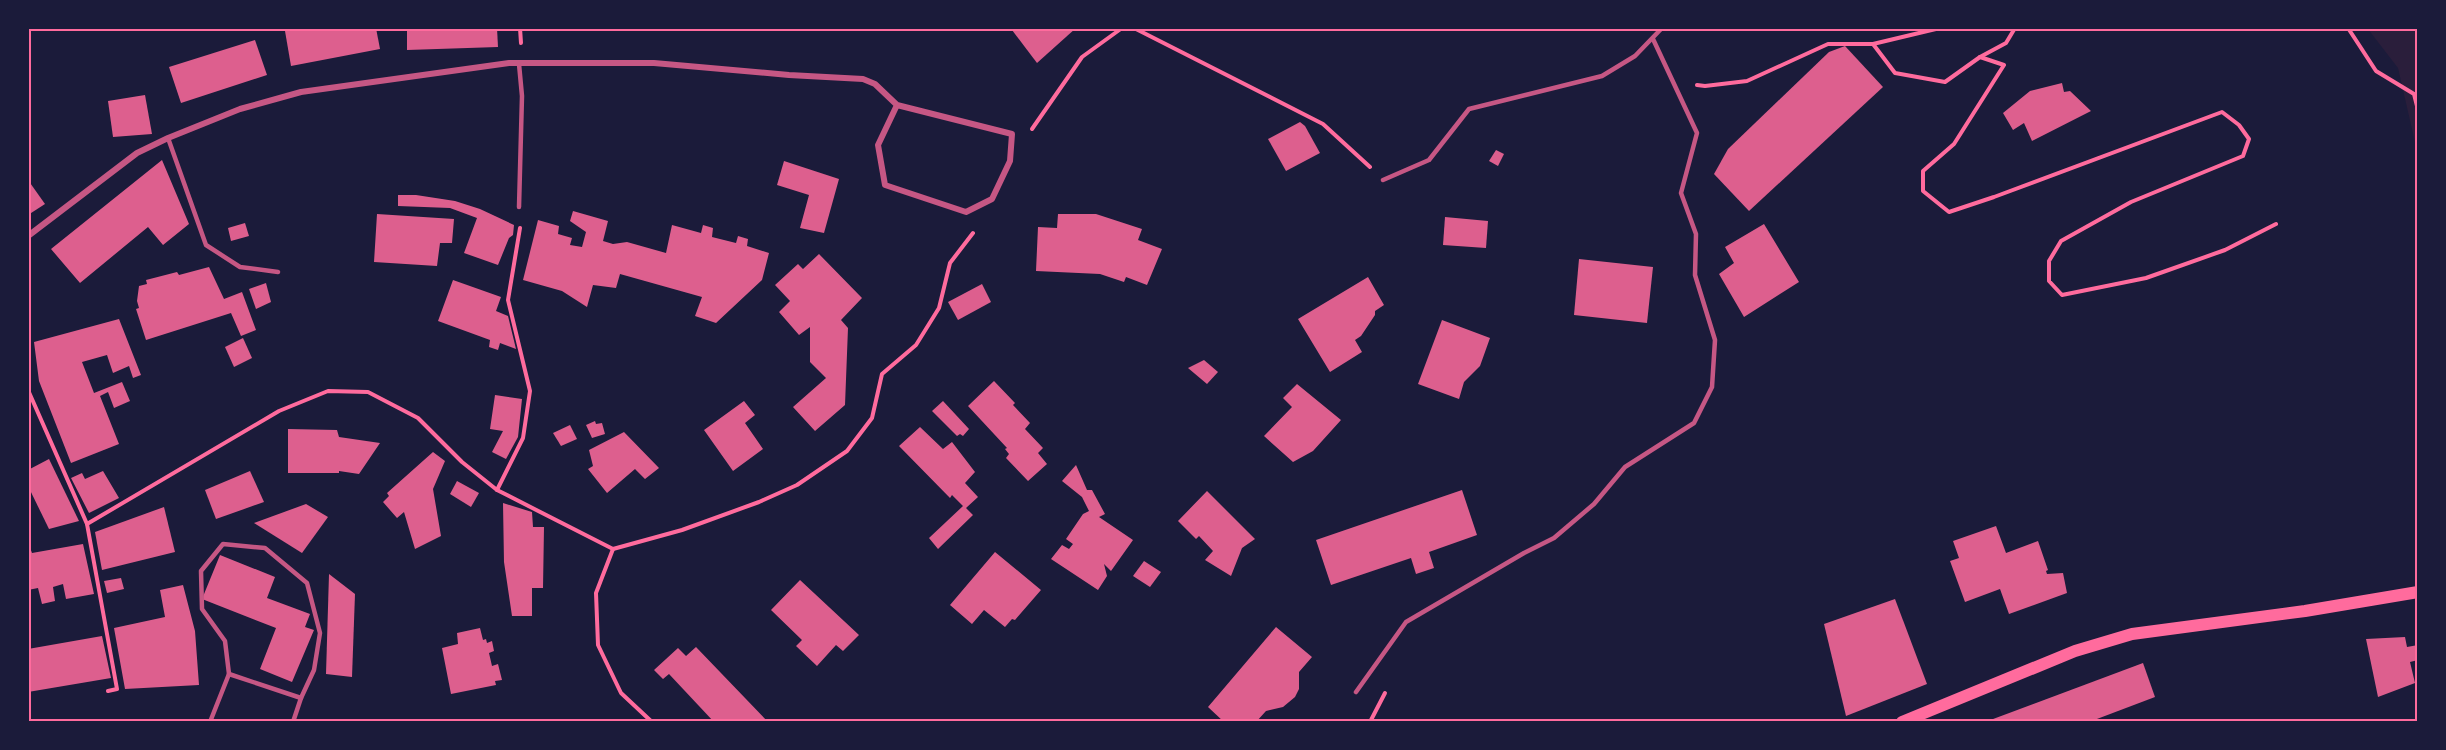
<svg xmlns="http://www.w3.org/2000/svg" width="2446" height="750" viewBox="0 0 2446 750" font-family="'Golos Text',sans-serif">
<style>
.green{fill:#2a1e3b}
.building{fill:#dd5f8e}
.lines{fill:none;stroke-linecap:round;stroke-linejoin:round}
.path{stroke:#ff6b9d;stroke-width:4}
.service{stroke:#c65784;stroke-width:4.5}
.minor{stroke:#c65784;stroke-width:6}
.secondary{stroke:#ff6b9d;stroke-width:12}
.neatline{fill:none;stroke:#ff6b9d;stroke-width:2}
</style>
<rect width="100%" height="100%" fill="#1b1b3a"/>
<path class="green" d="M2368 29H2417V151L2398 68Z"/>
<g class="building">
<path d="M298 28H376L380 49 291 66 285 31Z"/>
<path d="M407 28H497L498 47 407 50Z"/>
<path d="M1014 28H1076L1037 63 1012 30Z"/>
<path d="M255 40 267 75 181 103 169 67Z"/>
<path d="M1845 46 1883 87 1749 211 1714 174 1728 149 1829 52Z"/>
<path d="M2062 83 2064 92 2070 91 2091 111 2032 141 2024 123 2013 130 2003 113 2030 91Z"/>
<path d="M145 95 152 134 113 137 108 101Z"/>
<path d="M1300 122 1305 126 1320 153 1286 171 1268 139Z"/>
<path d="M1496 150 1504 154 1498 166 1489 161Z"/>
<path d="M162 160 189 224 163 245 148 227 80 283 51 249Z"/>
<path d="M784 161 839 179 824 233 800 228 809 195 777 185Z"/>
<path d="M28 180 45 204 28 215Z"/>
<path d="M398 195H416L455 201 480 209 514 225 513 235 509 238 498 265 464 253 477 218 450 208 398 206Z"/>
<path d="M573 211 608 221 603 241 613 244 627 242 666 253 672 225 701 233 703 225 713 228 712 237 736 243 738 236 748 239 747 246 769 253 762 280 716 323 695 316 702 297 620 274 616 288 593 285 587 307 562 291 523 280 538 220 559 226 558 234 572 238 570 245 582 247 586 232 570 221Z"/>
<path d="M377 214 454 219 452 243H440L437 266 374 262Z"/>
<path d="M1058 214H1096L1142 229 1138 240 1162 249 1147 285 1126 277 1124 282 1100 274 1036 271 1038 227 1057 228Z"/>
<path d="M1445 217 1488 221 1486 248 1443 245Z"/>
<path d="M245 223 249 236 231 241 228 228Z"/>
<path d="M1764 224 1799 282 1744 317 1719 274 1734 263 1725 247Z"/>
<path d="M819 254 862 298 841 320 848 328 845 405 815 431 793 407 826 378 810 362V327L799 335 779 312 790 301 775 285 798 264 803 269Z"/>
<path d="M1579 259 1653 267 1647 323 1574 315Z"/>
<path d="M209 267 224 299 242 292 256 330 241 336 231 313 146 340 136 309 139 308 137 301 139 286 147 284 146 280 177 272 179 275Z"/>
<path d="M1368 277 1384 305 1375 311V315L1361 336 1355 340 1362 352 1330 372 1298 319Z"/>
<path d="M453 280 501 297 496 311 508 316 516 349 500 343 498 350 489 347 490 340 438 321Z"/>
<path d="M266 283 271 302 256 309 249 289Z"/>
<path d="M982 284 991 302 958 320 948 302Z"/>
<path d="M119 319 141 375 133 378 129 366 113 373 107 355 82 362 94 393 122 382 130 401 114 408 108 392 100 396 119 444 71 463 39 381 34 342Z"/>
<path d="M1442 320 1490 338 1480 366 1464 382 1459 399 1418 384Z"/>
<path d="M243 338 252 358 234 367 225 347Z"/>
<path d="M1204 360 1218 372 1207 384 1188 368Z"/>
<path d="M994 381 1015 403 1013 405 1030 423 1025 429 1043 448 1038 453 1047 464 1028 481 1006 458 1009 454 1005 449 1007 448 968 406Z"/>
<path d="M1297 384 1341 420 1313 451 1293 462 1264 436 1292 407 1283 398Z"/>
<path d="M495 395 522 399 518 437 506 459 492 452 503 431 490 429Z"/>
<path d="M744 401 755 415 745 423 763 449 733 471 704 430Z"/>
<path d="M943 401 969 429 963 436 960 434 957 436 932 411Z"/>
<path d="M595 421 596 424 602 423 605 434 592 438 586 425Z"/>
<path d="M570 425 577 439 561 446 553 433Z"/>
<path d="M920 427 943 449 952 442 975 472 965 483 978 497 966 508 973 515 938 549 929 538 963 506 952 495 950 498 899 446Z"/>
<path d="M288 429 337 430 339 437 380 443 359 474 339 471V473H288Z"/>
<path d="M624 432 659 468 645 479 635 469 607 493 588 469 593 466 589 450Z"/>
<path d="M433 452 445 461 433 489 441 536 415 549 404 512 397 518 383 502 389 496 387 493Z"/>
<path d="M49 459 79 521 49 529 28 486V470Z"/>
<path d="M1076 465 1087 490H1092L1105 514 1099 517 1133 540 1111 571 1104 564 1107 576 1098 590 1051 559 1062 545 1069 549 1073 544 1066 539 1083 514 1089 511 1082 497 1062 481Z"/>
<path d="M103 471 119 498 89 513 71 478 82 473 85 479Z"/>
<path d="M250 471 264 502 216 519 205 490Z"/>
<path d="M457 481 479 493 471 507 450 494Z"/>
<path d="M1462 490 1477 535 1429 552 1434 568 1416 574 1411 558 1331 585 1316 540Z"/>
<path d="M1207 491 1255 539 1242 548 1231 576 1205 560 1213 551 1199 536 1196 539 1178 521Z"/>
<path d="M503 503 532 512 533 527H544L543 588H532V616H512L504 562Z"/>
<path d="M306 504 328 517 302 553 254 523Z"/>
<path d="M164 507 175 552 102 570 95 532Z"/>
<path d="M1996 526 2006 553 2038 541 2048 570 2046 571 2047 574 2063 573 2067 593 2009 614 2000 589 1965 602 1950 561 1959 558 1953 541Z"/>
<path d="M28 542 32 553 83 544 94 594 66 599 63 584 53 587 55 601 42 604 38 588 28 590Z"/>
<path d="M995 552 1041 590 1015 620 1012 619 1005 627 984 610 972 624 950 605Z"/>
<path d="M220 555 275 577 267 598 310 614 305 627 314 630 292 682 260 669 276 628 202 599Z"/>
<path d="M1144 561 1161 572 1150 587 1133 576Z"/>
<path d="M329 574 355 594 352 677 326 674Z"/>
<path d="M121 578 124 589 107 593 104 581Z"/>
<path d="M800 580 859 635 843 651 836 645 817 666 796 646 802 640 771 610Z"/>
<path d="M183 585 195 631 199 685 125 689 114 628 165 617 160 590Z"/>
<path d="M1895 599 1927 684 1846 716 1824 624Z"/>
<path d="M1276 627 1312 657 1299 672V689L1295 697 1283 707 1266 711 1256 722H1224L1208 707Z"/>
<path d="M480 628 483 640 486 639 487 643 492 641 494 651 489 653 492 666 498 664 502 680 495 681 496 685 451 694 442 648 458 644 457 633Z"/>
<path d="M102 636 111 678 28 692V649Z"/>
<path d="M2405 637 2407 647 2418 645V660L2410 662 2415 683 2378 697 2366 639Z"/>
<path d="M696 647 768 722H714L669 674 663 679 654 670 678 648 686 656Z"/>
<path d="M2143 663 2155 697 2089 722H1985Z"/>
</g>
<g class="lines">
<g class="path">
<path d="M520 28 521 43"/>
<path d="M1134 28 1323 124 1370 167"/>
<path d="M2348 28 2376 71 2414 94 2418 110"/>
<path d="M1873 44 1895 73 1945 82 1980 57 2006 43 2015 28"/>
<path d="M1980 57 2004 65 1954 144 1923 171V191L1949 212 1994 197 2222 112 2239 125 2249 139 2243 156 2131 202 2061 241 2049 261V281L2062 295 2146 278 2225 250 2276 224"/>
<path d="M1697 85 1705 86 1747 81 1828 44H1873L1940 28"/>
<path d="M1032 129 1082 57 1122 28"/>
<path d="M2418 170V181"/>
<path d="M28 390 87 524 117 689 108 691"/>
<path d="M497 490 523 438 530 391 508 300 520 228"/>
<path d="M87 524 279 411 328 391 368 392 418 418 462 462 497 490 613 549 682 530 759 502 797 485 847 451 872 418 882 374 916 345 939 308 950 263 973 233"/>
<path d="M613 549 596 593 598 645 621 693 652 722"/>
<path d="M1370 722 1385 693"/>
</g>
<g class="service">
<path d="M519 64 522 96 519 207"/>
<path d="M168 138 206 245 240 267 278 272"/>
<path d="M1383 180 1429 160 1469 109 1602 76 1635 56 1662 28"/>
<path d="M229 674 301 698"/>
<path d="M1356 692 1406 622 1524 553 1554 538 1594 504 1625 467 1694 423 1712 387 1715 340 1695 275 1696 234 1681 193 1697 133 1653 39"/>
<path d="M210 722 229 674 225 641 202 609 201 571 223 544 265 548 307 583 320 633 314 670 301 698 293 722"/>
</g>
<path class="minor" d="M28 236 137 153 168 138 240 109 301 92 509 63H654L789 75 863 79 875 84 897 105 1012 134 1010 161 992 199 966 212 885 185 878 145 897 105"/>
<path class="secondary" d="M1902 722 2075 651 2132 634 2305 611 2418 592"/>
</g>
<rect width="2446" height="750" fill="none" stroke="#1b1b3a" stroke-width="60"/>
<rect x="30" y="30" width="2386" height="690" class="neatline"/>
</svg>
